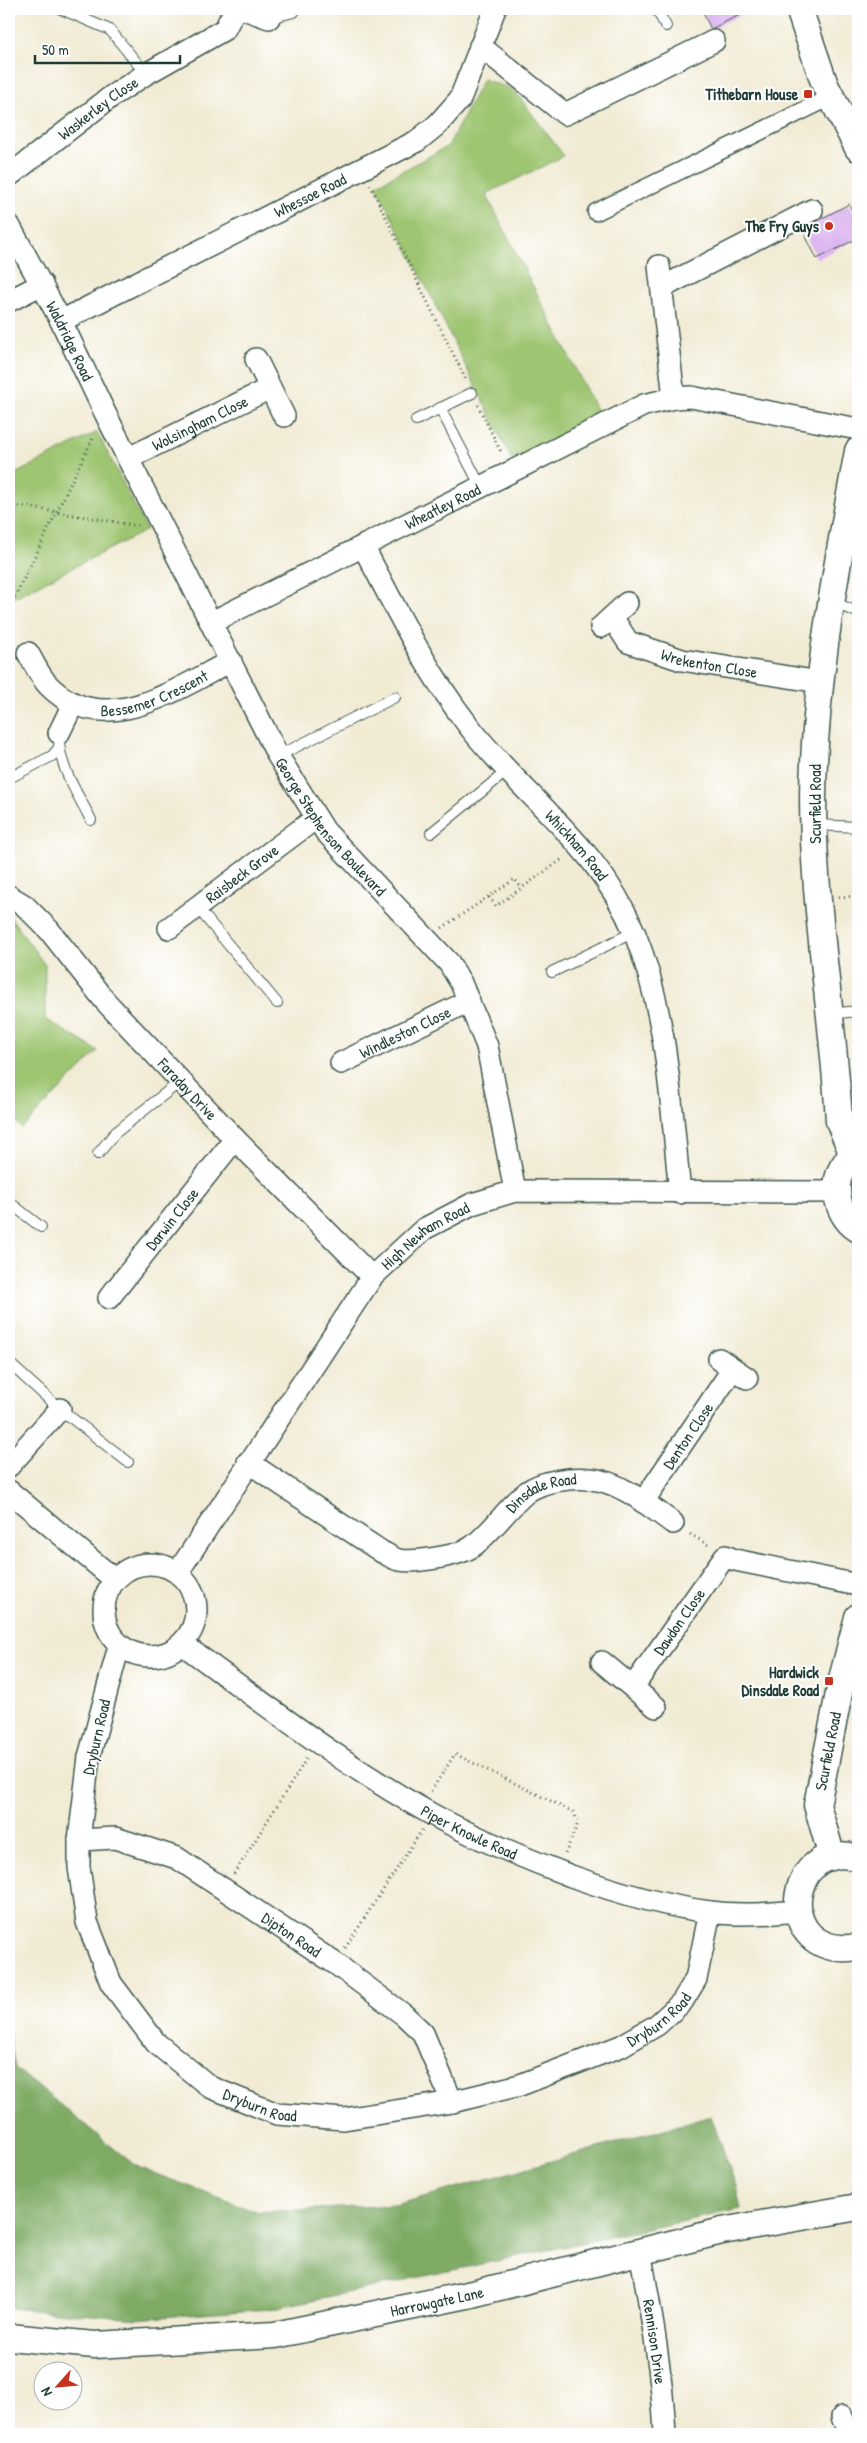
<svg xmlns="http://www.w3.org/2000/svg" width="867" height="2443" viewBox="0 0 867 2443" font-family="'Patrick Hand',sans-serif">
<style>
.green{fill:#9ec571;stroke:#5e8152}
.forest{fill:#7eaa63;stroke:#4e744c}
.building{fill:#d8acee}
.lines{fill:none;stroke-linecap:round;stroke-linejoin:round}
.service-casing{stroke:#3e574c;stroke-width:12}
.pedestrian-casing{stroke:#3e574c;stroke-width:19}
.minor-casing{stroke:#3e574c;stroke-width:24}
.tertiary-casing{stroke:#3e574c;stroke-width:29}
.path{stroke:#3e574c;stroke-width:3;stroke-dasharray:1 4;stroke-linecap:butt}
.service{stroke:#fff;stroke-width:10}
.pedestrian{stroke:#fff;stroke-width:16}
.minor{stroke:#fff;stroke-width:21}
.tertiary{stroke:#fff;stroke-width:26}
.poi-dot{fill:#c8321e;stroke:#fff;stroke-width:2}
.labels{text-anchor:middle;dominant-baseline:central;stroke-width:4;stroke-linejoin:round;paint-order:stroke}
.poi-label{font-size:16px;font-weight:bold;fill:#1f3d34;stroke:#fff;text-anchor:end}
.street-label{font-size:16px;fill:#1f3d34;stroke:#fff}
</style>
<rect width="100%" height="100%" fill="#fff"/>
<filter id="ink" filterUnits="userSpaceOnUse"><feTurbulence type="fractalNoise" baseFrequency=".02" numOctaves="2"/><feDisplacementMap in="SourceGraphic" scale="10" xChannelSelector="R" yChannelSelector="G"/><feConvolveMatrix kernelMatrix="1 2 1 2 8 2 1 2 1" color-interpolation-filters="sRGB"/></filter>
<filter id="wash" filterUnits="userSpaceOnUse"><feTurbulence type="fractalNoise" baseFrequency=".0096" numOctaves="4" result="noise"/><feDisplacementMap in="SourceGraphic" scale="20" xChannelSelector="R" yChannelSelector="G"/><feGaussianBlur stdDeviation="1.12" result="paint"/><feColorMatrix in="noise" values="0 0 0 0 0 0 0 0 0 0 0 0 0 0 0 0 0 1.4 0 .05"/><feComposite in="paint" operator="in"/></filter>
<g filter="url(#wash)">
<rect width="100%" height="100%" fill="#f1ebd4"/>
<g class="green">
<path d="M483 79 514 90 564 156 486 194 599 415 513 462 376 185 448 146Z"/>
<path d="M97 432 147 530 11 599 9 595V477Z"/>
<path d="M858 897V936H857L853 898Z"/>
<path d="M9 915 45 965V1019L98 1051 22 1128 9 1115Z"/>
</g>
<path class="forest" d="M9 2032 15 2068 137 2167 259 2212 395 2205 711 2116 736 2186 741 2209 270 2309 136 2319 9 2308Z"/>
<g id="blocks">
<g class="building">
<path d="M701 9H752L711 29Z"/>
<path d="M849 204 858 222V238L817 259 802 229Z"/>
</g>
</g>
</g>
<g filter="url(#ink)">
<use href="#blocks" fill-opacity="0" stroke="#3e574c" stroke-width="1"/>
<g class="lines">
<defs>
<g id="service">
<path d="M61 9 110 30 146 74"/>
<path d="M656 9 666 26"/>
<path d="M269 18 294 12 295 9"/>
<path d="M440 408 481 487"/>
<path d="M416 420 472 393"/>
<path d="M831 602 858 612"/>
<path d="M59 733C57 765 77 792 91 820"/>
<path d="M278 756 395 697"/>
<path d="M9 778 52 756 58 749"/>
<path d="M815 825 858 827"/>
<path d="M431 833 507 771"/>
<path d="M197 907 277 1003"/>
<path d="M552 972 634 932"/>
<path d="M829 1014 858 1011"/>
<path d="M98 1154 115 1133 181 1081"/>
<path d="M9 1202 41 1227"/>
<path d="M9 1363 60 1409 128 1462"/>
</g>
<path id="pedestrian" d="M596 212 831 97"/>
<g id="minor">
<path d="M244 9 269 18"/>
<path d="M480 46 565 114 714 41"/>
<path id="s1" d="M9 176 112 96 146 74 225 29 235 9"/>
<path id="s2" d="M9 225 61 321 105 413 278 756 325 831 449 963 461 983 487 1046 515 1191"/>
<path d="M659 266 674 398"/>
<path d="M663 287 812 210"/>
<path d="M9 301 42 284"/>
<path id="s3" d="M61 321 417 141 438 124 460 99 495 9"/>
<path d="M256 359 284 416"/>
<path id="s4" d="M129 458 270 388"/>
<path id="s5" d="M363 546C396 609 425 669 468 725 524 798 599 845 635 934 668 1016 671 1106 680 1193"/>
<path id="s6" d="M612 617 628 642 682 660 820 682"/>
<path id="s7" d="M212 622 644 405 674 398 691 397 858 429"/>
<path d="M601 627 627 603"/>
<path id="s8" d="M28 653C34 663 40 677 49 686 104 741 176 689 231 661"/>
<path d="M59 733 73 704"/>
<path id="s9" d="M9 896 24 905 49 930 105 1001 235 1139 372 1277"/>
<path id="s10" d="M169 928 316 818"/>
<path id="s11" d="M341 1063 469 1001"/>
<path id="s12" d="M109 1298 235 1139"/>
<path d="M719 1359 747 1378"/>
<path id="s13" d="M248 1462 382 1552C387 1554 393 1559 399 1560 415 1563 460 1556 473 1546 493 1531 507 1508 527 1492 542 1481 571 1477 590 1479 620 1481 649 1506 673 1523"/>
<path d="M9 1466 60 1409"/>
<path d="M9 1491 114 1579"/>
<path id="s14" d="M643 1502 732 1370"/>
<circle cx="150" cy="1610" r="46"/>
<path id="s15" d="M178 1572 372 1277 424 1229 472 1204 515 1191 836 1192"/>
<path id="s16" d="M182 1644C264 1703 344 1766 433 1815 477 1839 524 1858 571 1876 616 1892 663 1906 710 1912 739 1916 768 1914 797 1911"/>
<path id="s17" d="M119 1646 89 1757 79 1840V1867L87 1922 111 1983 156 2043 210 2087 277 2114 344 2119 452 2102 520 2085 621 2046 657 2025 682 2002 696 1979 710 1912"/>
<path d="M602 1662 656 1707"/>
<path id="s18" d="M633 1687 725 1556 735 1560 858 1585"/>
<path id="s19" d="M79 1840 115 1838 177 1858 336 1964 404 2015 423 2033 452 2102"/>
<path id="s20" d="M640 2251C651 2312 662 2372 665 2434"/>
<path d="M842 2417 849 2434"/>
</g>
<g id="tertiary">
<path d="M799 9 825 85 858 148"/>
<path d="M858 1153C828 1168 832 1213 858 1229"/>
<path d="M853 1155 839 1121C833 1013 813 905 813 797 814 680 837 566 858 451"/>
<path id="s21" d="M832 1857 817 1805 841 1683 858 1617"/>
<path d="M858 1858C786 1836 770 1961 858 1947"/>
<path id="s22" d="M9 2337 95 2345 275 2335 472 2294 722 2231 858 2207"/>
</g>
</defs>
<use href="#service" class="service-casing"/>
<use href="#pedestrian" class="pedestrian-casing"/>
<use href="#minor" class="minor-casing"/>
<use href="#tertiary" class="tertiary-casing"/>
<g class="path">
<path d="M370 185 467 382"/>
<path d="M478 405 502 454"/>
<path d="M9 504 139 526"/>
<path d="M9 602 12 603 94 436"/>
<path d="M489 897 496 906 564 858"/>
<path d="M839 897 858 896"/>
<path d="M442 928 515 879 521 888"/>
<path d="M690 1534 710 1546"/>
<path d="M431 1791 455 1754 573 1812 578 1823 565 1854"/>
<path d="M234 1874 307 1758"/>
<path d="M345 1948 422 1830"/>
</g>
<use href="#service" class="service"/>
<use href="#pedestrian" class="pedestrian"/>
<use href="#minor" class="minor"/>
<use href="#tertiary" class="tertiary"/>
</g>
</g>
<g class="poi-dot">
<rect x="803" y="89" width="10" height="10" rx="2.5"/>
<circle cx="829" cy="226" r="5"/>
<rect x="824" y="1676" width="10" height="10" rx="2.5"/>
</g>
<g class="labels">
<g class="poi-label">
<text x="798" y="94">Tithebarn House</text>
<text x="819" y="226">The Fry Guys</text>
<text x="819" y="1672">Hardwick<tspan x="819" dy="18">Dinsdale Road</tspan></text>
</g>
<g class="street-label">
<text stroke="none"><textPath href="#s1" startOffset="112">Waskerley Close</textPath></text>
<text stroke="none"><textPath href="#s3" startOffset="279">Whessoe Road</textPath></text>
<text stroke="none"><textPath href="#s2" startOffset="131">Waldridge Road</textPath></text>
<text stroke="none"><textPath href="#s4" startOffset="79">Wolsingham Close</textPath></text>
<text stroke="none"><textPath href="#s7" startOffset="258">Wheatley Road</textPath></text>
<text stroke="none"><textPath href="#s6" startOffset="114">Wrekenton Close</textPath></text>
<text stroke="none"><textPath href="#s8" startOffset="154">Bessemer Crescent</textPath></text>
<text transform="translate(815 804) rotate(-90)">Scurfield Road</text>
<text stroke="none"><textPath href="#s2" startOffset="684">George Stephenson Boulevard</textPath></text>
<text stroke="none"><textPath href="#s5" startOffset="370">Whickham Road</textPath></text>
<text stroke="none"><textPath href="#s10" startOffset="91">Raisbeck Grove</textPath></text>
<text stroke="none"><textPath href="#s11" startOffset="71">Windleston Close</textPath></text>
<text stroke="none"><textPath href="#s9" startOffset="264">Faraday Drive</textPath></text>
<text stroke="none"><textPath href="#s12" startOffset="101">Darwin Close</textPath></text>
<text stroke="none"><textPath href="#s15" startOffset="421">High Newham Road</textPath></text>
<text stroke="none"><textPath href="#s14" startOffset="80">Denton Close</textPath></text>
<text stroke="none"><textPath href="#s13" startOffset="346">Dinsdale Road</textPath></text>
<text stroke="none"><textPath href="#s18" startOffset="80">Dawdon Close</textPath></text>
<text transform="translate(96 1737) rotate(-77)">Dryburn Road</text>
<text stroke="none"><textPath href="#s21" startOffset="109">Scurfield Road</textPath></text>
<text stroke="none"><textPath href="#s16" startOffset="344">Piper Knowle Road</textPath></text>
<text stroke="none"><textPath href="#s19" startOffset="239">Dipton Road</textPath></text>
<text stroke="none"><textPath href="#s17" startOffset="965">Dryburn Road</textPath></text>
<text stroke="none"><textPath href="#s17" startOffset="545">Dryburn Road</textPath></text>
<text stroke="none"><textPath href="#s22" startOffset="432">Harrowgate Lane</textPath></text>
<text stroke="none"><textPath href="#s20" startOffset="92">Rennison Drive</textPath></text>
</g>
</g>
<rect width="867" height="2443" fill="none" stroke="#fff" stroke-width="30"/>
<g transform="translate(58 2386) rotate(243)"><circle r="24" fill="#ffffff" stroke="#a5b1ae"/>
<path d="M0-4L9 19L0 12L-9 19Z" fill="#c8321e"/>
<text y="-8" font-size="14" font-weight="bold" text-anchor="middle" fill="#1f3d34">N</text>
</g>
<path d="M35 55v8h145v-8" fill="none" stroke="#1f3d34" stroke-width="2.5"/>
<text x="42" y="55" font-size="15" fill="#1f3d34" stroke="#ffffff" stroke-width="4" paint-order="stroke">50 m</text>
</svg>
